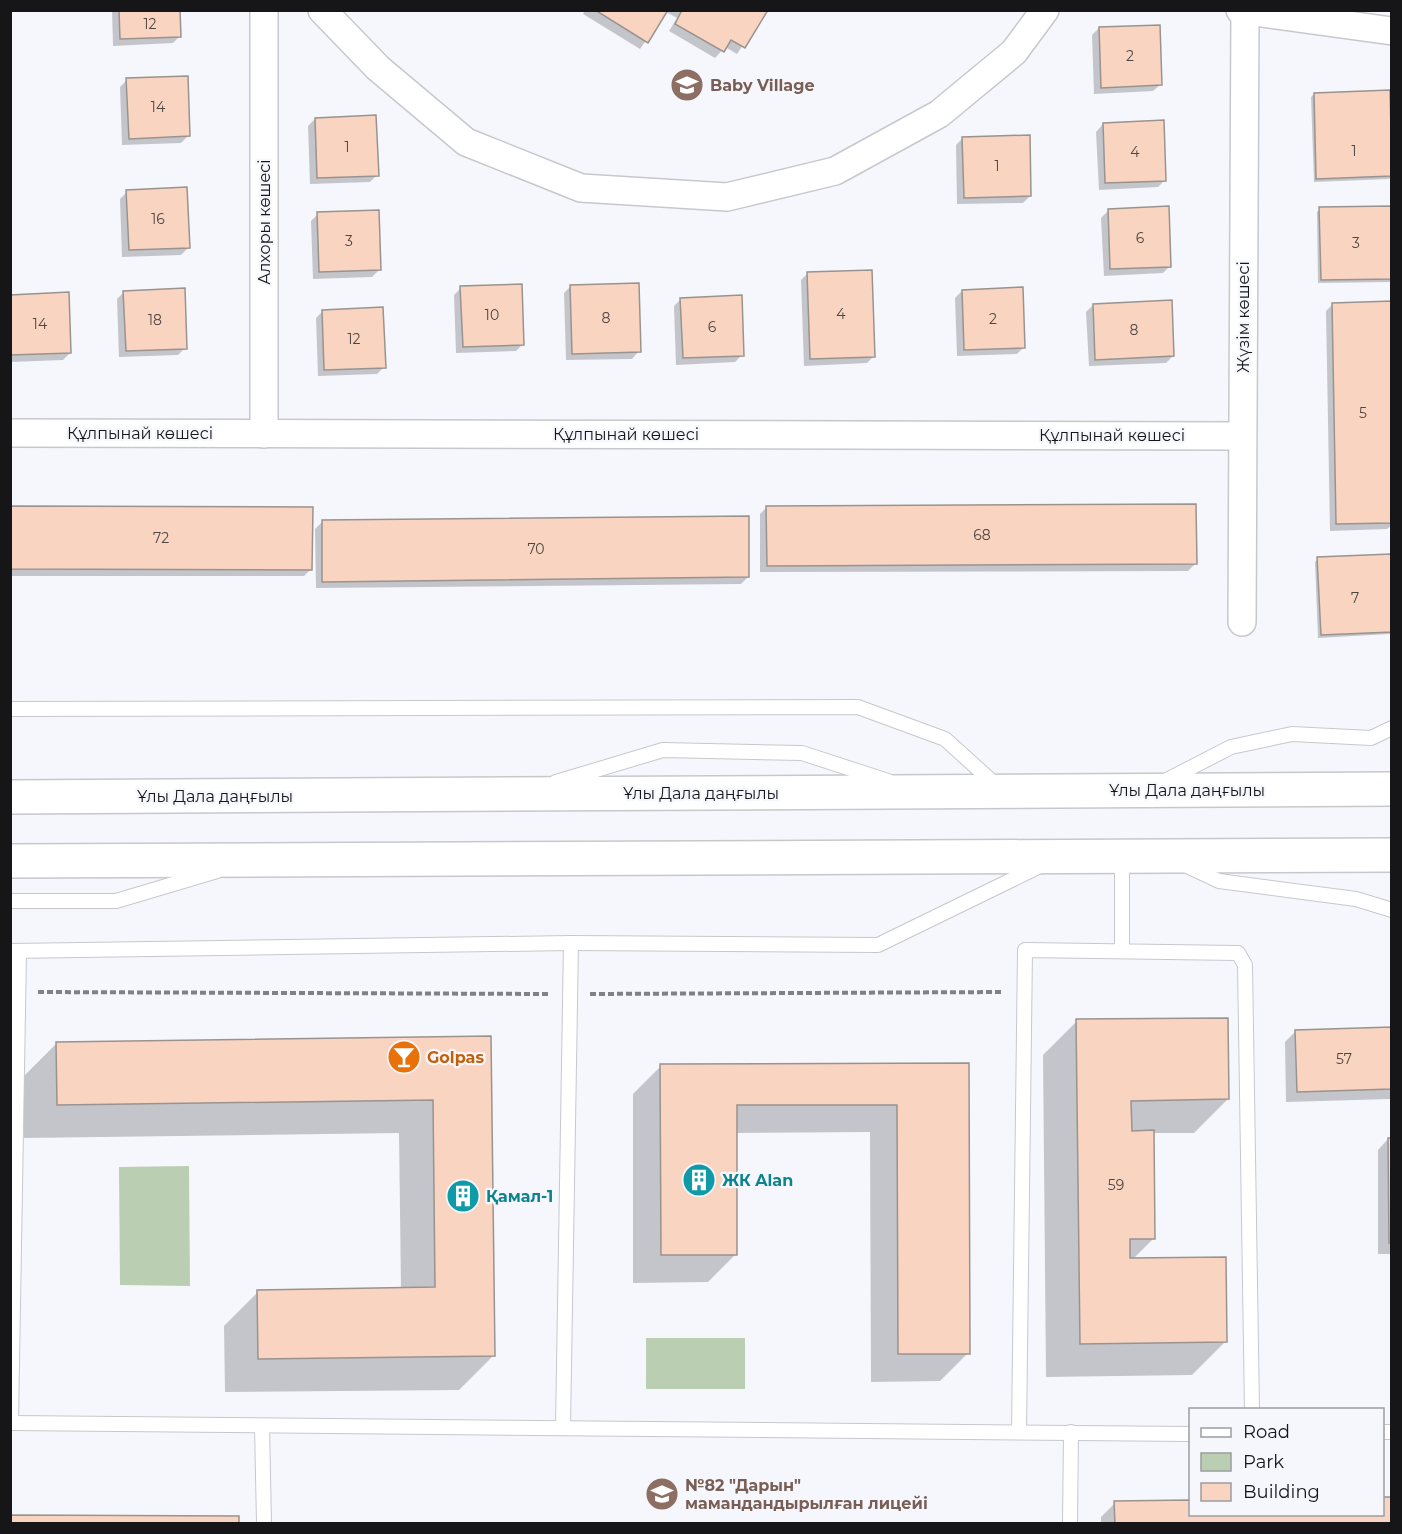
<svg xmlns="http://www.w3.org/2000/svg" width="1402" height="1534" viewBox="0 0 1402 1534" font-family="Montserrat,sans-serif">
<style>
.green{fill:#baceb2}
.shadow{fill:#0003}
.building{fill:#f9d5c1;stroke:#999390;stroke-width:1.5}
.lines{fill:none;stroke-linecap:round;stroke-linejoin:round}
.lane-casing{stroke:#c7c8ce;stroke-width:16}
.street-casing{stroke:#c7c8ce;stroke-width:30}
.secondary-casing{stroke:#c7c8ce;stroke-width:36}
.path{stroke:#808185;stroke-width:4;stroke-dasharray:6 3;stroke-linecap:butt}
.lane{stroke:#fff;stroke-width:14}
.street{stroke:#fff;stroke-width:27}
.secondary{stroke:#fff;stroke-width:33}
.labels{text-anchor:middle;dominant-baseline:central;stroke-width:4.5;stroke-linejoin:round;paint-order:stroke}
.number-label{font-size:14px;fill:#4f4642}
.education-label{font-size:16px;font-weight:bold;fill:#785e54;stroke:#f6f7fd;text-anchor:start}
.street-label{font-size:16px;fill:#161618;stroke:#f6f7fd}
.food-label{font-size:16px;font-weight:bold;fill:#c56008;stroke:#f6f7fd;text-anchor:start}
.culture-label{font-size:16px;font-weight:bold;fill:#0d838f;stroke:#f6f7fd;text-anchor:start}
</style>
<rect width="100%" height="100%" fill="#f6f7fd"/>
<g class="green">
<path d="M189 1166 190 1286 120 1285 119 1167Z"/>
<rect x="646" y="1338" width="99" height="51"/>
</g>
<g class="shadow">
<path d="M112 10H179L180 36 173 43 113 46Z"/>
<path d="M585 10H766L737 54 725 47 715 58 669 31 677 18 666 12 640 49 583 14Z"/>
<path d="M1099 28 1161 84 1153 91 1094 94 1092 35Z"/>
<path d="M127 80 189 135 181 143 122 145 120 87Z"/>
<path d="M1389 92 1392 176 1389 179 1314 182 1311 97 1314 94Z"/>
<path d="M315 119 377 175 370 182 310 184 308 126Z"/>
<path d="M1103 124 1165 180 1158 187 1099 190 1096 132Z"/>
<path d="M963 138 1030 196 1023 203 957 204 956 145Z"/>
<path d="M127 192 188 248 181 255 122 257 120 199Z"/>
<path d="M1392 208V282L1318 283 1317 212 1320 209Z"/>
<path d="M1109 210 1170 266 1163 273 1104 276 1101 218Z"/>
<path d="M318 214 379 270 372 277 313 279 311 221Z"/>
<path d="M808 273 874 356 867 363 804 366 801 280Z"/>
<path d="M571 286 639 351 632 359 566 360 564 293Z"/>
<path d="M461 288 523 344 516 351 456 353 454 295Z"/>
<path d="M962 291 1024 347 1017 354 957 356 955 298Z"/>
<path d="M124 292 185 348 178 355 119 357 117 299Z"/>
<path d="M10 297 70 353 63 360 10 362Z"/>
<path d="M681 299 742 355 735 362 676 365 674 306Z"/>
<path d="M1333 304 1392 373V525L1387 529 1330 531 1326 311Z"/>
<path d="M1093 305 1173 356 1166 363 1089 366 1086 312Z"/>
<path d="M323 311 384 367 377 374 318 376 316 318Z"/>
<path d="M10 507 311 569 304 576H10Z"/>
<path d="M767 507 1195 564 1188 571 760 572V514Z"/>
<path d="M322 522 748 577 741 584 316 588 315 529Z"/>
<path d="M1318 559 1392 594 1390 634 1318 638 1315 562Z"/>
<path d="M1077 1021 1228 1099 1194 1133H1152L1154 1238 1133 1259 1226 1341 1192 1375 1046 1377 1043 1055Z"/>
<path d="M1392 1028 1390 1099 1286 1102 1285 1042 1296 1031Z"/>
<path d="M489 1038 493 1356 459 1390 225 1392 224 1326 258 1292 401 1289 399 1133 24 1138 23 1077 57 1043Z"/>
<path d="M968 1065V1353L940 1381 871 1382 870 1132 735 1133 736 1254 708 1282 633 1283V1094L661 1066Z"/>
<path d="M1388 1139H1392V1254H1378V1150Z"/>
<path d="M1190 1502V1514H1382L1392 1524H1101V1517L1115 1503Z"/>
</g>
<g class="building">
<path d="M119 10H180L181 37 120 39Z"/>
<path d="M595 10H668L648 43Z"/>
<path d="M768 10 745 48 731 40 724 52 675 24 682 10Z"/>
<path d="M1160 25 1162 85 1101 88 1099 27Z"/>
<path d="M188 76 190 136 129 139 126 78Z"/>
<path d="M1390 90 1392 176 1316 179 1314 93Z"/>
<path d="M376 115 379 176 317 178 315 118Z"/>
<path d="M1164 120 1166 181 1105 183 1103 123Z"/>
<path d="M1030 135 1031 196 964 198 962 137Z"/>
<path d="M187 187 190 248 129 250 126 190Z"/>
<path d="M1169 206 1171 267 1110 269 1108 209Z"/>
<path d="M1392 206V279L1321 280 1319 207Z"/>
<path d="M379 210 381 270 319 272 317 212Z"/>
<path d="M872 270 875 357 810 359 807 272Z"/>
<path d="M639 283 641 352 572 354 570 285Z"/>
<path d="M522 284 524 345 463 347 460 286Z"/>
<path d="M1023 287 1025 348 964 350 962 290Z"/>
<path d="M185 288 187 349 126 351 123 291Z"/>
<path d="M69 292 71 353 10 355V295Z"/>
<path d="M742 295 744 356 683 358 680 298Z"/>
<path d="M1172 300 1174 356 1095 360 1093 304Z"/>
<path d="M1392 301V523L1336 524 1332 303Z"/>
<path d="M383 307 386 368 324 370 322 310Z"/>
<path d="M1196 504 1197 564 767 566 766 506Z"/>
<path d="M10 506 313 507 312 570 10 569Z"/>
<path d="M749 516V577L322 582V520Z"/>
<path d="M1391 554 1392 632 1321 635 1317 557Z"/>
<path d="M1228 1018 1229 1099 1131 1101 1132 1131 1154 1130 1155 1239H1130V1258L1226 1257 1227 1342 1080 1344 1076 1019Z"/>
<path d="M1392 1027V1089L1297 1092 1295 1030Z"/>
<path d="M491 1036 495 1356 258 1359 257 1290 435 1287 433 1100 57 1105 56 1042Z"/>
<path d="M969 1063 970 1354H898L897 1105H737V1255H661L660 1064Z"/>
<path d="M1388 1138H1392V1243H1389Z"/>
<path d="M1382 1497H1392V1524H1115L1114 1501 1190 1500V1514H1382Z"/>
<path d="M10 1515 239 1516V1524H10Z"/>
</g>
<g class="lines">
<defs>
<g id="lane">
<path d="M10 709 858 707 945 739 997 786"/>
<path d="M556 782 663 750 802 753 888 781"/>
<path d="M1163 782 1231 747 1292 734 1371 738 1392 728"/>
<path d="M1122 856V951"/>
<path d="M1185 865 1219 881 1356 899 1392 910"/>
<path d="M10 901H116L217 871"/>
<path d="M10 951 571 943 878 945 1040 866"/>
<path d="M10 1423 1190 1434"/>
<path d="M11 1423 19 952"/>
<path d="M262 1426 264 1524"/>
<path d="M563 1427 571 943"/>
<path d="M1019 1432 1025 950 1238 953 1245 965 1252 1410"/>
<path d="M1382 1432H1392"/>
<path d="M1070 1524 1071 1432"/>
</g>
<g id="street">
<path d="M322 10 378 68 466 142 581 188 727 197 835 171 939 114 1014 52 1045 10"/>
<path d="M1240 10 1392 31"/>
<path d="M10 433 1242 436"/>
<path d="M264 434V10"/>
<path d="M1242 622 1245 10"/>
</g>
<g id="secondary">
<path d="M10 797 1392 789"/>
<path d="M10 861 1392 855"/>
</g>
</defs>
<use href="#lane" class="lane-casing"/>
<use href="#street" class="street-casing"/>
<use href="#secondary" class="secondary-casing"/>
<g class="path">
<path d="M38 992 550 994"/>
<path d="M590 994 1003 992"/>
</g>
<use href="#lane" class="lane"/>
<use href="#street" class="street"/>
<use href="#secondary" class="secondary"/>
</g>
<defs>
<symbol id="school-disc" viewBox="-11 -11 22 22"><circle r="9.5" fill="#8d6e63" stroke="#f6f7fd"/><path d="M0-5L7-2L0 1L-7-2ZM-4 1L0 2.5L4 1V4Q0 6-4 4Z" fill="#fff"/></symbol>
<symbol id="bar-disc" viewBox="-11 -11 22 22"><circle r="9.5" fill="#e8710a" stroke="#f6f7fd"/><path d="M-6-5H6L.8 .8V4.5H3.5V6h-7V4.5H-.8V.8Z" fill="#fff"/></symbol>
<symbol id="building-disc" viewBox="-11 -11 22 22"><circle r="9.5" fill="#0f9aa8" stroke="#f6f7fd"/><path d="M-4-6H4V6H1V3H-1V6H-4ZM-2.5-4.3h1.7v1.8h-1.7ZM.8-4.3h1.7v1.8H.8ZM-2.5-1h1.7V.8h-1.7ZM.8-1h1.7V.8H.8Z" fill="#fff"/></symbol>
</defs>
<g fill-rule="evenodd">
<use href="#school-disc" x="668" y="66" width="38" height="38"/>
<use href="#bar-disc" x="385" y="1038" width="38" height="38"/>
<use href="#building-disc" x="680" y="1161" width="38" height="38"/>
<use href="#building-disc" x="444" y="1177" width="38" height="38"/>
<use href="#school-disc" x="643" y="1475" width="38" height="38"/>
</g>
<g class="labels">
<g class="number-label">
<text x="150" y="24">12</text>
<text x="1130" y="56">2</text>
<text x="158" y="107">14</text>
<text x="347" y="147">1</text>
<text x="1354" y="151">1</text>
<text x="1135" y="152">4</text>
<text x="997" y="166">1</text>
<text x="158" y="219">16</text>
<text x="1140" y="238">6</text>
<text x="349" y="241">3</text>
<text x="1356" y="243">3</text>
<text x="841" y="314">4</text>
<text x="492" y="315">10</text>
<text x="606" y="318">8</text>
<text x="993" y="319">2</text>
<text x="155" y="320">18</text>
<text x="40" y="324">14</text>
<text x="712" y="327">6</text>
<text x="1134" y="330">8</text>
<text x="354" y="339">12</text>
<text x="1363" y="413">5</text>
<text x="982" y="535">68</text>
<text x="161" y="538">72</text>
<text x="536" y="549">70</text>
<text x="1355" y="598">7</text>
<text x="1344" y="1059">57</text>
<text x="1116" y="1185">59</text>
</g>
<g class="education-label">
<text x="710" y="85">Baby Village</text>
<text x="685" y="1485">№82 "Дарын"<tspan x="685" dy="18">мамандандырылған лицейі</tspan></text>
</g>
<g class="street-label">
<text transform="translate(264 222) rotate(-90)">Алхоры көшесі</text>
<text transform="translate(1243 317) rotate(-90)">Жүзім көшесі</text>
<text x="140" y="433">Құлпынай көшесі</text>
<text x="626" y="434">Құлпынай көшесі</text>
<text x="1112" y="435">Құлпынай көшесі</text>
<text x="1187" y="790">Ұлы Дала даңғылы</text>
<text x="701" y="793">Ұлы Дала даңғылы</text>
<text x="215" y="796">Ұлы Дала даңғылы</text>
</g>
<g class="food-label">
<text x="427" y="1057">Golpas</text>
</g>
<g class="culture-label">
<text x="722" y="1180">ЖК Alan</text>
<text x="486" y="1196">Қамал-1</text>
</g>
</g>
<rect width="1402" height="1534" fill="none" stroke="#161618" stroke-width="24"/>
<rect x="1189" y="1408" width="195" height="108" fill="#f6f7fd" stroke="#9c9da1" stroke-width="1.5"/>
<rect x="1201" y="1428" width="30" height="9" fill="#ffffff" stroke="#9c9da1" stroke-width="1.5"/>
<text x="1243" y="1438" font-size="18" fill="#161618">Road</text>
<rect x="1201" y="1453" width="30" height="18" fill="#baceb2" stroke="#9c9da1" stroke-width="1.5"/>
<text x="1243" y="1468" font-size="18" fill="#161618">Park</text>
<rect x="1201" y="1483" width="30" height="18" fill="#f9d5c1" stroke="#9c9da1" stroke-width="1.5"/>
<text x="1243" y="1498" font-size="18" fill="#161618">Building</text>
</svg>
